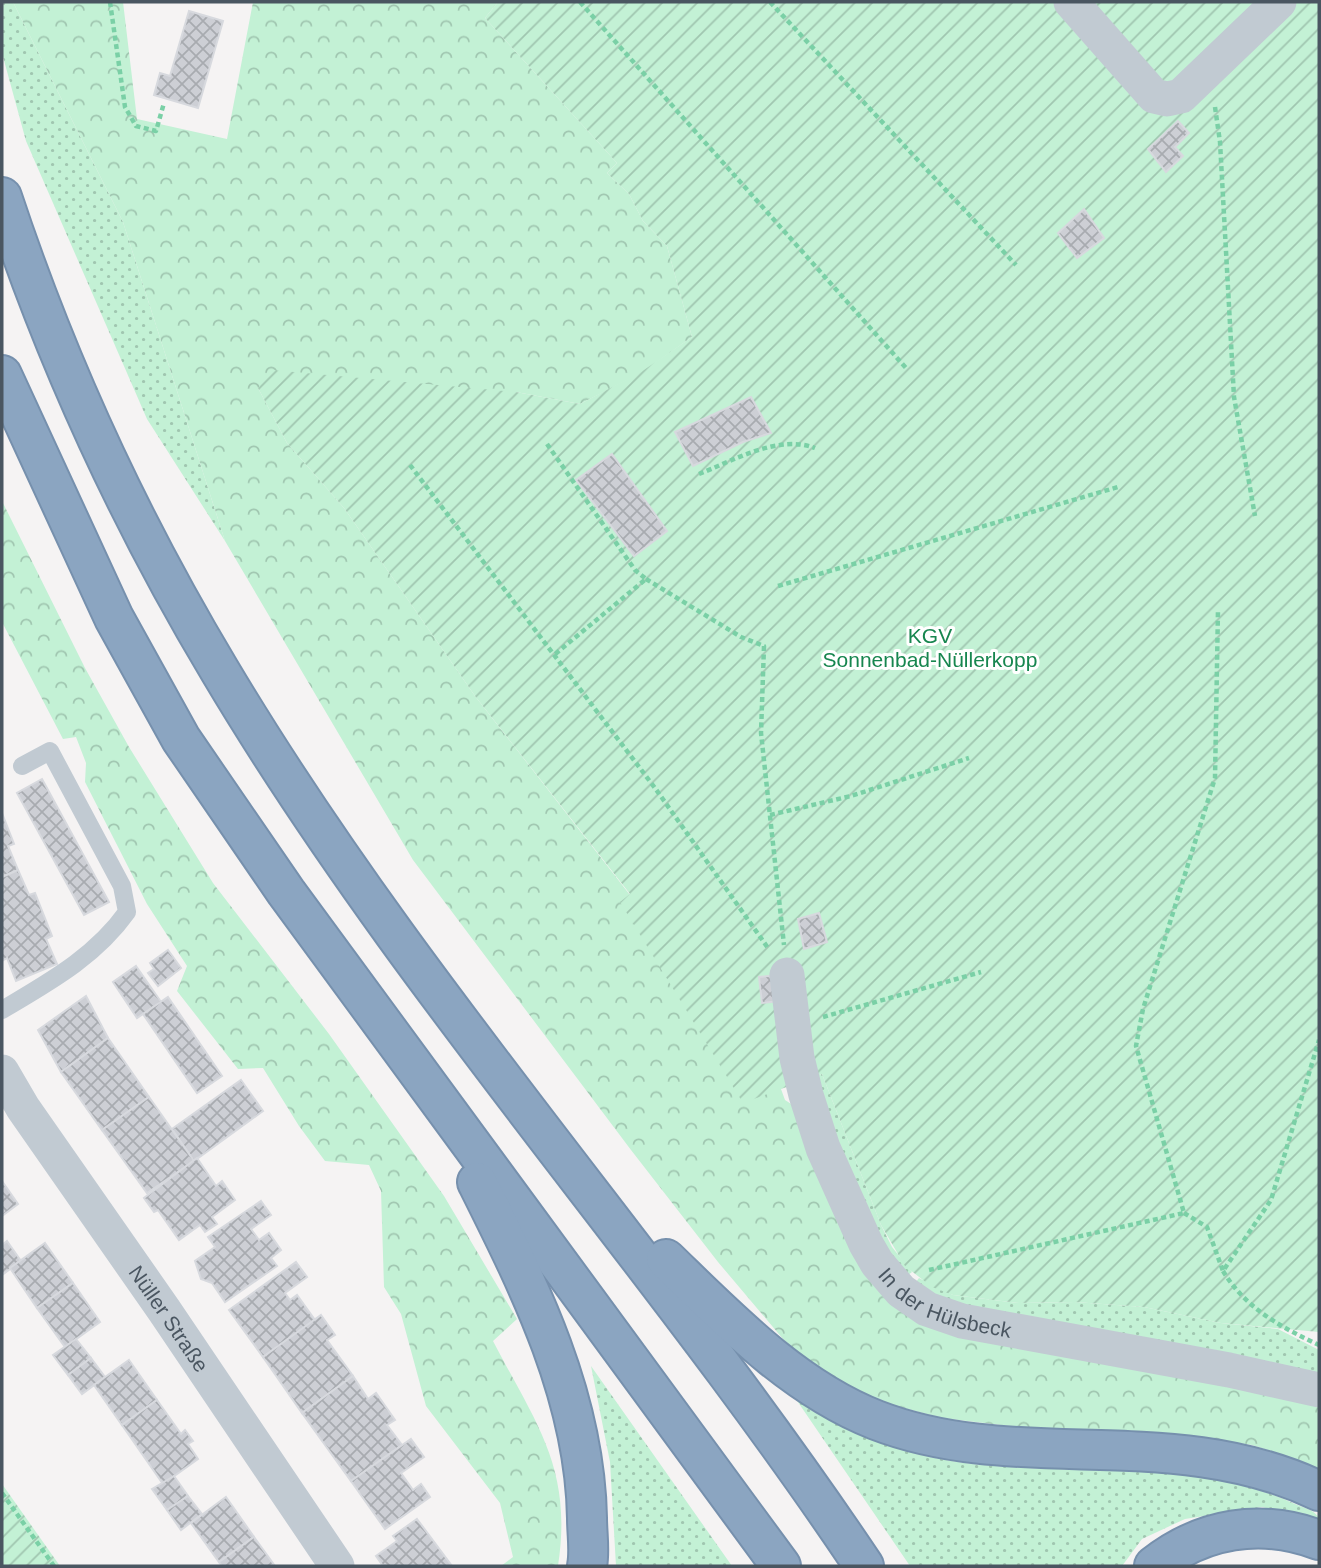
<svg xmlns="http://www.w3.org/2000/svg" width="1321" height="1568" viewBox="0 0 1321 1568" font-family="Helvetica,sans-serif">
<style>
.grass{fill:url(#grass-dots)}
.forest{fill:url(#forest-crowns)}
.garden{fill:url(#garden-furrows)}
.building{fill:url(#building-cross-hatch);stroke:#d7d9de;stroke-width:2}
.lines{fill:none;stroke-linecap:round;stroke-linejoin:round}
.highway-casing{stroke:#7690ad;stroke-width:42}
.path{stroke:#7ad0a6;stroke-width:4.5;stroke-dasharray:5 3.5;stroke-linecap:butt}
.lane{stroke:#c1cad2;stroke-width:18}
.street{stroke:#c1cad2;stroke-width:35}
.highway{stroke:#8ba5c1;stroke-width:38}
.labels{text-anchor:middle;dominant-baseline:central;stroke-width:6;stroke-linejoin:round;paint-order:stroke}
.park-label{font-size:21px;fill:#17864f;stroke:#fff}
.street-label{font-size:21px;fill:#4a5661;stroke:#fff}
</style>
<defs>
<pattern id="grass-dots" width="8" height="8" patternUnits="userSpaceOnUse" patternTransform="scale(1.75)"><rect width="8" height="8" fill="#c3f1d5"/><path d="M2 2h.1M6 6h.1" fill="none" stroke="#a0c6b0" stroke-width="1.8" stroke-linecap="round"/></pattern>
<pattern id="forest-crowns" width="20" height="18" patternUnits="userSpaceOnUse" patternTransform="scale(1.75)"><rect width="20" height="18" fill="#c3f1d5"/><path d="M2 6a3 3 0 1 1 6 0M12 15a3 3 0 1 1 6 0" fill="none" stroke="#a0c6b0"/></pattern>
<pattern id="garden-furrows" width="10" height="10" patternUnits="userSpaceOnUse" patternTransform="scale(1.75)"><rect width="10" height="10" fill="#c3f1d5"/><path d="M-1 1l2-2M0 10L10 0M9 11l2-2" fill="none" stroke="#a0c6b0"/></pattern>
<pattern id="building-cross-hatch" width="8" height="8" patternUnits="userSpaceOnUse" patternTransform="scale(1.75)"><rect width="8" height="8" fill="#cdcfd5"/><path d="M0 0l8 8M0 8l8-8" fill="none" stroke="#a8abb0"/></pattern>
</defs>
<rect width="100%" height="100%" fill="#f5f3f3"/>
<g class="grass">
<path d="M2 2H13L123 222 225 541 147 419 26 141 2 53Z"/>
<path d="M822 1074 881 1225 892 1247 912 1272 903 1279 895 1271 810 1078Z"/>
<path d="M919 1278 953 1295 1019 1303 1075 1302 1144 1307 1221 1323 1278 1329 1319 1350V1380L956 1309 912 1287Z"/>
<path d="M591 1366 732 1566H616L610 1462Z"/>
<path d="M789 1389C826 1416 861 1437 906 1451 935 1459 966 1464 995 1466 1094 1474 1202 1461 1295 1504 1304 1508 1319 1511 1319 1521L1262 1507 1185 1519 1142 1539 1122 1566H910Z"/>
</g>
<g class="forest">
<path d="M13 2H123L137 119 227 139 253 2H498L485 18 617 163 607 173 629 194 643 221 667 246 692 337 641 373 580 404 516 392 258 388 287 443 344 508 475 696 630 895 621 902 781 1089 785 1100 799 1109 875 1280 1319 1400V1472L1301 1461 1252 1445 1207 1439 1052 1431 942 1418 881 1402 851 1390 819 1371 783 1339 718 1262 631 1150 413 860 225 541 123 222Z"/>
<path d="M2 501 85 668 129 747 213 883 329 1034 444 1196 517 1319 493 1341C536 1424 573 1468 558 1566H501L513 1557 500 1503 426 1406 401 1314 384 1287 381 1191 369 1165 325 1161 299 1126 263 1068 238 1069 177 991 187 966 147 904 85 782 86 763 76 737 63 739 2 622Z"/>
</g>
<g class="garden">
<path d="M498 2H1319V1332L1221 1323 1144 1307 1075 1302 1019 1303 953 1295 932 1287 905 1266 881 1225 822 1074 743 1103 620 902 630 894 475 696 344 508 287 443 258 388 272 370 516 392 580 404 641 372 692 337 667 246 643 221 629 194 607 173 617 163 485 18Z"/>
<path d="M2 1484 60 1566H2Z"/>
</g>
<g class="building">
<path d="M189 11 223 21 198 108 154 95 160 73 170 76Z"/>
<path d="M1178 121 1189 133 1175 147 1183 156 1166 172 1148 149Z"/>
<path d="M1084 209 1104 238 1077 258 1058 233Z"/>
<path d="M751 397 771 433 743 442 693 466 675 432Z"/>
<path d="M612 454 667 531 634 556 576 480Z"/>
<path d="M42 779 109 902 84 915 17 793Z"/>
<path d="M2 813 14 844 8 846 18 870 2 877Z"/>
<path d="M18 870 29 895 35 893 52 936 46 939 57 964 16 981 7 958 2 961V877Z"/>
<path d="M819 913 827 942 804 949 798 919Z"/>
<path d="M168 950 181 968 158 986 148 973 154 969 150 963Z"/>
<path d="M136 966 161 1002 137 1018 113 982Z"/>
<path d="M776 975 779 1001 762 1003 759 977Z"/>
<path d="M86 996 108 1038 61 1072 38 1030Z"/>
<path d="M168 997 222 1076 197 1093 143 1014Z"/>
<path d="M108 1038 149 1097 102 1130 61 1072Z"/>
<path d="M241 1080 263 1111 194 1161 172 1129Z"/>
<path d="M149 1097 194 1161 147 1193 102 1130Z"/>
<path d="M197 1158 216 1186 222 1181 235 1200 212 1217 217 1224 205 1232 200 1225 179 1240 158 1210 154 1212 144 1198Z"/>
<path d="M2 1181 18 1204 2 1216Z"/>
<path d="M261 1201 271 1215 251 1229 259 1240 269 1233 281 1250 271 1258 277 1266 225 1302 212 1283 201 1279 195 1261 215 1247 208 1237Z"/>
<path d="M7 1241 21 1261 2 1275V1245Z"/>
<path d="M45 1243 73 1283 37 1308 10 1268Z"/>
<path d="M296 1262 307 1277 285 1293 290 1300 297 1295 315 1320 263 1357 229 1310Z"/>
<path d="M73 1283 100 1322 65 1347 37 1308Z"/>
<path d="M321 1315 335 1335 327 1340 353 1376 302 1413 263 1357Z"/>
<path d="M76 1339 91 1358 68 1375 53 1355Z"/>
<path d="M91 1358 105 1377 82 1394 68 1375Z"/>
<path d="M129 1360 157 1400 122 1425 94 1385Z"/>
<path d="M353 1376 368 1399 376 1393 395 1420 387 1425 402 1445 351 1481 302 1413Z"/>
<path d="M157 1400 181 1434 185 1430 193 1441 188 1444 198 1459 163 1484 122 1425Z"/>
<path d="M411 1439 424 1457 401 1473 413 1490 421 1484 430 1497 385 1529 351 1481Z"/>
<path d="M174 1476 188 1496 167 1510 152 1489Z"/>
<path d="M188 1496 202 1514 181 1530 167 1510Z"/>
<path d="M226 1497 254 1537 219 1562 191 1523Z"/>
<path d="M417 1519 452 1566H383L376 1556 397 1541 393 1536Z"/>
<path d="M254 1537 275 1566H222L219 1562Z"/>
</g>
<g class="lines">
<defs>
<g id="highway">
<path d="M2 197C57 363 130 521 220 671 408 987 660 1261 864 1566"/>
<path d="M2 375 114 618 181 739 286 892 781 1566"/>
<path d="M477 1182C530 1288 585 1397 587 1518 587 1534 590 1551 587 1566"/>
<path d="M666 1259C728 1319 794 1388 876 1420 1018 1475 1173 1421 1319 1491"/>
<path d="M1154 1566C1202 1528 1261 1518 1319 1540"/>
</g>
</defs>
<use href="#highway" class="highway-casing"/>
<g class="path">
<path d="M110 2 125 107 136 126 156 131 164 103"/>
<path d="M580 2 906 368"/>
<path d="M770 2 1016 265"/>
<path d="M1215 107 1220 142 1234 397 1255 516"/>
<path d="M547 444 635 570 646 579 554 655"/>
<path d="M410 465 655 788 768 948"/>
<path d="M699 474C732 461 779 434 815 448"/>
<path d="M646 579 741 637 764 646 761 733 784 945"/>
<path d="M778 586 1118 487"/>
<path d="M770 815 851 796 969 758"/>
<path d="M823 1017 981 972"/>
<path d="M1184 1213 1207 1227 1223 1271 1271 1200 1319 1040"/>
<path d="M929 1270 1184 1213 1136 1046 1143 1009 1215 778 1218 609"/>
<path d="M1223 1271C1246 1309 1281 1327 1319 1345"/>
<path d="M2 1493 54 1566"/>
</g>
<path class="lane" d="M2 1010C49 982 95 957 127 912L122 886 50 751 22 766"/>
<g class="street">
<path d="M1071 2 1154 96 1167 99 1181 96 1279 2"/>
<path id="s1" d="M787 975 797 1058 806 1095 823 1148 866 1244 877 1263 901 1291 927 1309 962 1321 1229 1370 1319 1390"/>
<path id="s2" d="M2 1072 23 1108 164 1310 337 1566"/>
</g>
<use href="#highway" class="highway"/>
</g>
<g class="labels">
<g class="park-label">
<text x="930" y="635">KGV<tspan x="930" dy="24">Sonnenbad-Nüllerkopp</tspan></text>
</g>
<g class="street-label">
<text stroke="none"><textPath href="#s1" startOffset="387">In der Hülsbeck</textPath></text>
<text stroke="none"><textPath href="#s2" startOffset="298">Nüller Straße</textPath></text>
</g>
</g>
<rect width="1321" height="1568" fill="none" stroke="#4a5661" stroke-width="7"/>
</svg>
